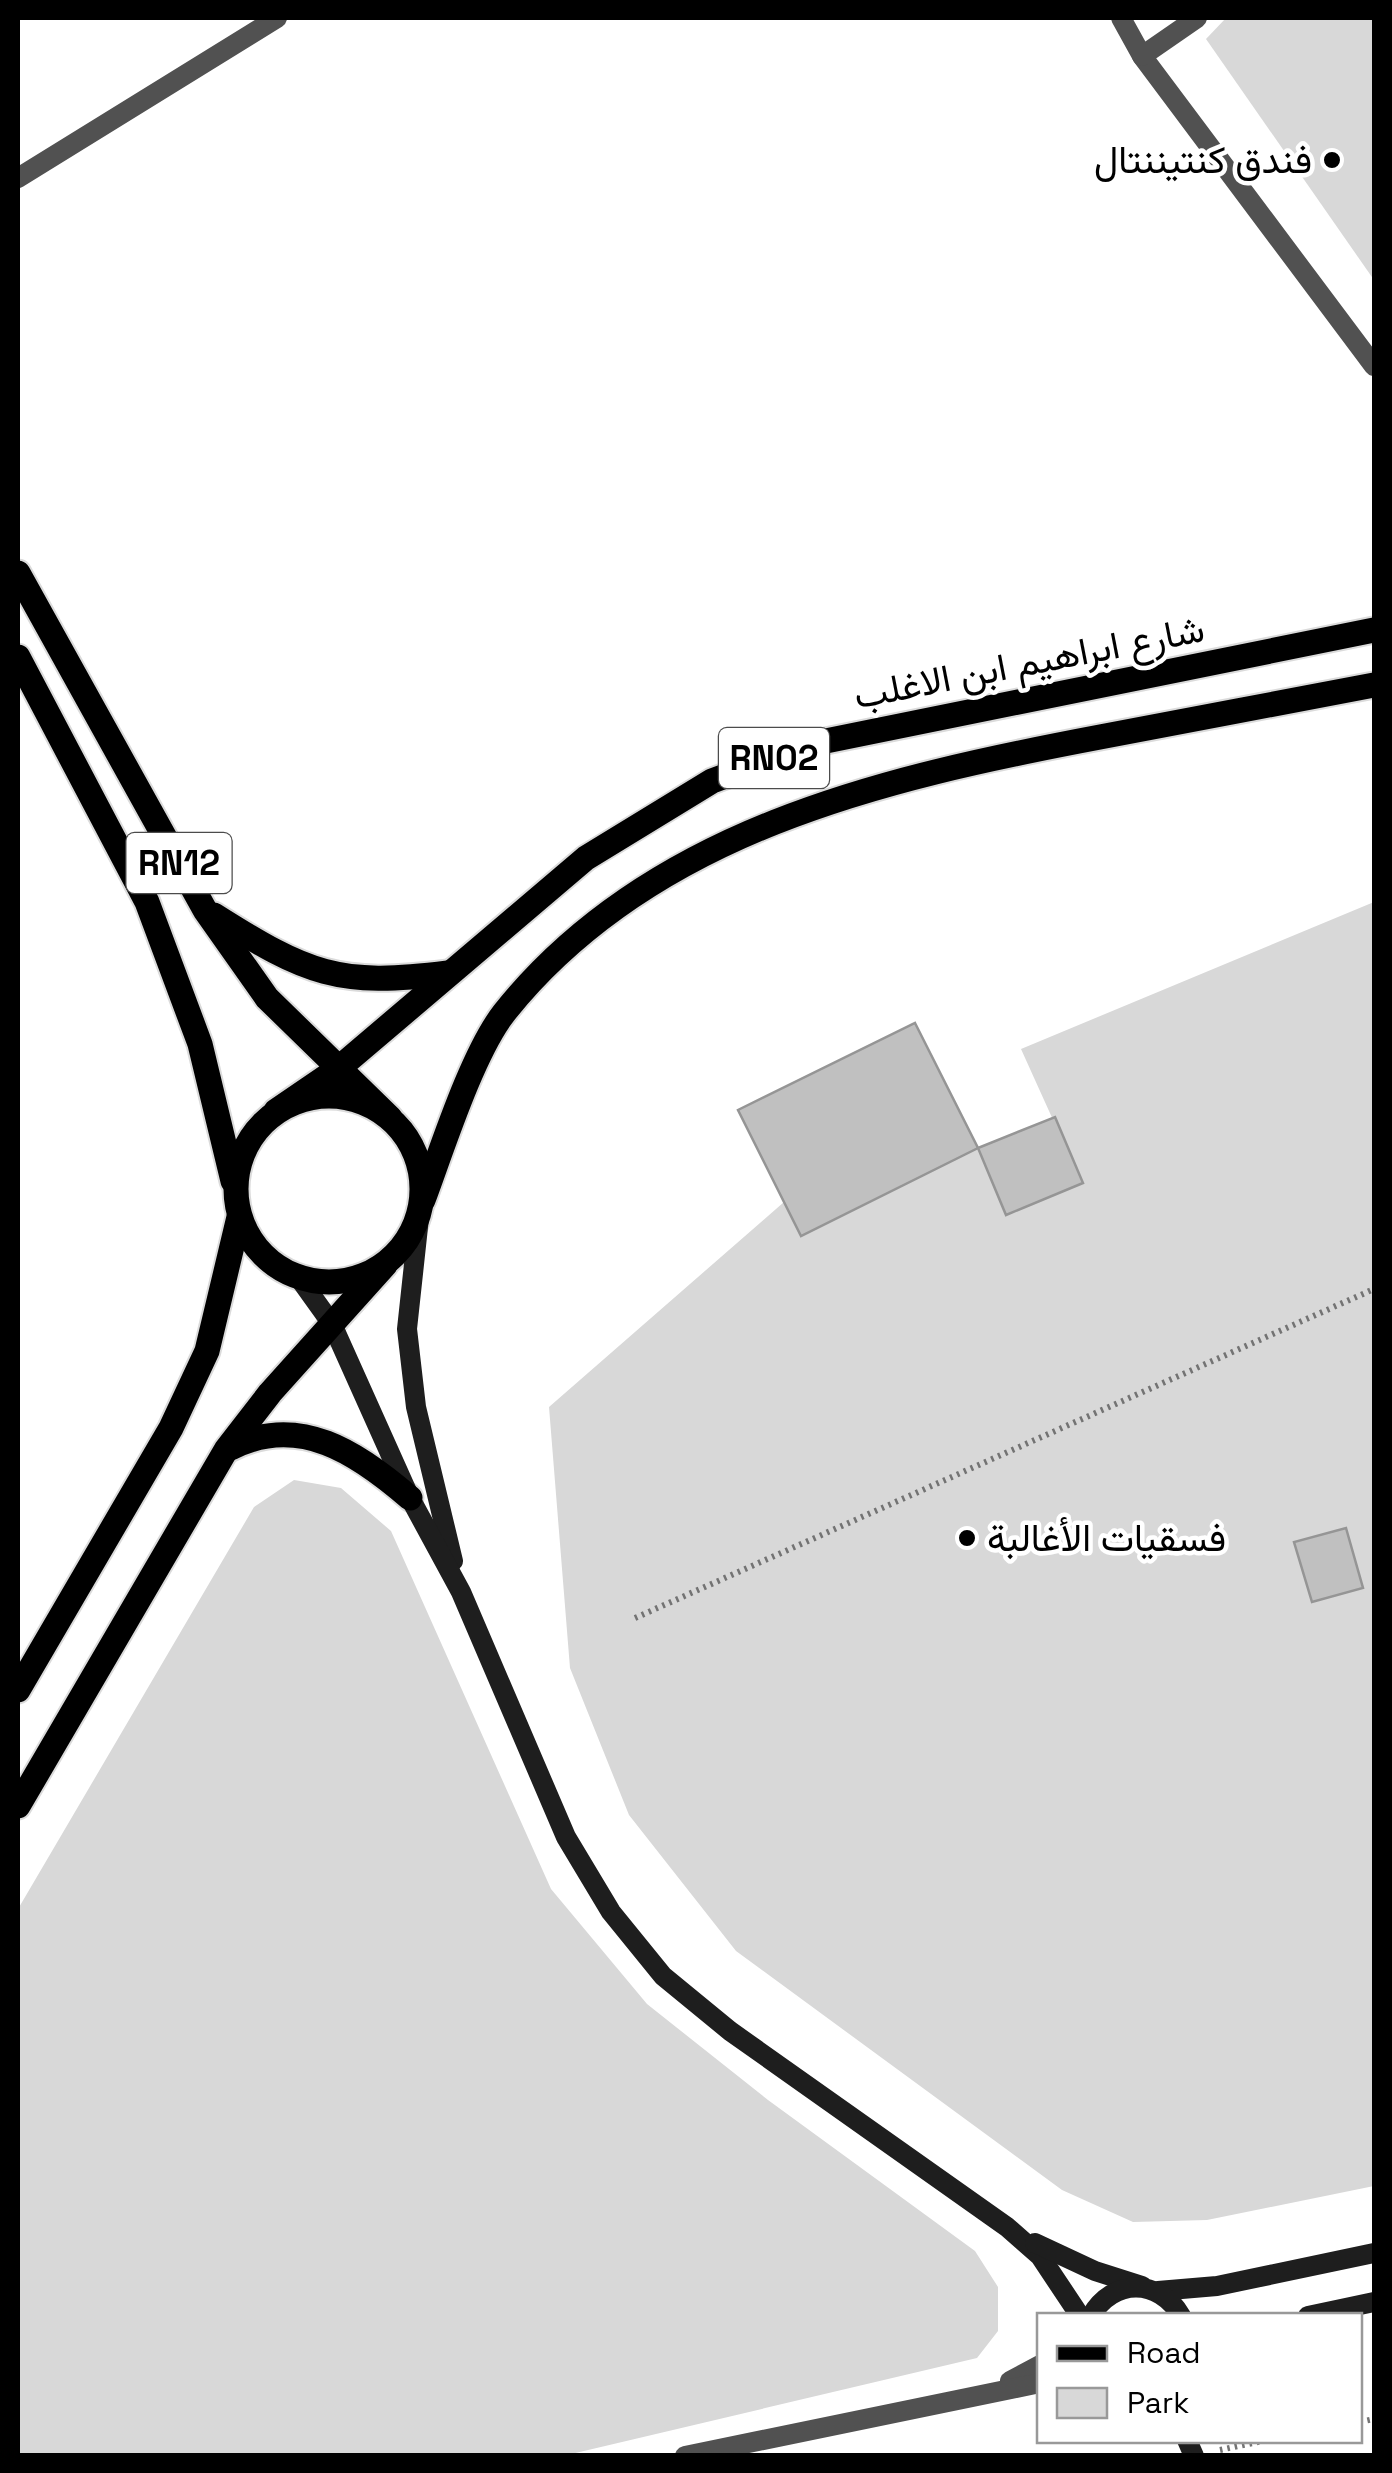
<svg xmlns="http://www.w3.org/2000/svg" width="1392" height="2473" viewBox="0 0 1392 2473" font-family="'Space Grotesk',Vazirmatn,sans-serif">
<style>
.green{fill:#d8d8d8}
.building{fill:#c0c0c0;stroke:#959595;stroke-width:2.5}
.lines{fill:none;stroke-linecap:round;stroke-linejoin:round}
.primary-casing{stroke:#dbdbdb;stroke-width:29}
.path{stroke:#737373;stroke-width:6;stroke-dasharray:2.5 5;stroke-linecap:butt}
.lane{stroke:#515151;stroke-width:20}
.street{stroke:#515151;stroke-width:20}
.secondary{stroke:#1e1e1e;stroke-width:20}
.primary{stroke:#000;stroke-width:25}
.poi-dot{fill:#000;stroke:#fff;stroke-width:4}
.labels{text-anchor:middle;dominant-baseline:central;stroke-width:9;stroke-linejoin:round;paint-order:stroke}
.shield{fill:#fff;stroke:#4c4c4c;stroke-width:2.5}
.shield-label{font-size:35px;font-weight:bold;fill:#000}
.poi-label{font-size:38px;fill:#000;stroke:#fff;text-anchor:end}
.street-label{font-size:38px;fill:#000;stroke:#fff}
</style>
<rect width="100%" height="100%" fill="#fff"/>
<g class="green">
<path d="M1226 18H1374V280L1206 39Z"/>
<path d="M1374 902V2186L1207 2220 1133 2222 1062 2190 736 1951 629 1815 570 1668 549 1407 784 1202 801 1235 978 1148 1006 1215 1082 1184 1021 1049Z"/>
<path d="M294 1480 341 1488 391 1531 551 1889 647 2004 768 2100 975 2251 998 2287V2331L977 2358 567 2455H18V1909L254 1507Z"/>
</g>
<g class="building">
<path d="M915 1023 978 1148 801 1236 738 1110Z"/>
<path d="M1055 1117 1083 1183 1006 1215 978 1148Z"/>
<path d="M1346 1528 1363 1588 1312 1602 1294 1542Z"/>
</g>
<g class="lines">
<defs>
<g id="primary">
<path d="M18 573 205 910 267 998 390 1118"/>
<path d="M18 657 147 902 200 1044 233 1181"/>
<path d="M214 915C307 974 338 987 448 973"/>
<circle cx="329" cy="1189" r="93"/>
<path d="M276 1111 339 1068 586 858 712 781 811 744 1374 630"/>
<path d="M423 1200C442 1149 472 1054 504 1013 649 831 883 778 1100 737 1191 720 1283 702 1374 685"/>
<path d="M231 1448C299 1413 358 1453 410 1498"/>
<path d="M18 1690 171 1428 207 1351 239 1217"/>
<path d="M18 1806 226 1450 270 1393 385 1265"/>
</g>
</defs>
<use href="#primary" class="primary-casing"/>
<g class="path">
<path d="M635 1618 1374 1289"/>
<path d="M1360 2422 1374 2419"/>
<path d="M1220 2450 1267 2440"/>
</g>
<path class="lane" d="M1142 56 1374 366"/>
<g class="street">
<path d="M1121 18 1142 56 1197 18"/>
<path d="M18 178 277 18"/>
<path d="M1010 2381 1040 2365"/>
<path d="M685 2456 1040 2383"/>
</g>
<g class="secondary">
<path d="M419 1218 407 1329 416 1407 453 1561"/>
<path d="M299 1278 332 1324 410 1498 461 1592 566 1837 611 1912 663 1976 730 2031 1007 2227 1040 2256 1080 2316"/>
<path d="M1035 2243 1095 2271 1142 2286"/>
<path d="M1158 2291 1217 2286 1374 2253"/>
<path d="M1091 2316C1113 2278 1159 2278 1181 2316"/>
<path d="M1308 2316 1374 2302"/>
<path d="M1187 2440 1194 2456"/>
</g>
<use href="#primary" class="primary"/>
</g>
<g class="poi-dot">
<circle cx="1332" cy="160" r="10"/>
<circle cx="967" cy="1538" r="10"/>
</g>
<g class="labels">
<g class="shield">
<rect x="719" y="728" width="110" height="60" rx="8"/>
<rect x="126.5" y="833" width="105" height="60" rx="8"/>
</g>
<g class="shield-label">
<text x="774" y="758">RN02</text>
<text x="179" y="863">RN12</text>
</g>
<g class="poi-label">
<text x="1312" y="160">فندق كنتيننتال</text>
<text x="987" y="1538" text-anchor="start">فسقيات الأغالبة</text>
</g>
<g class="street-label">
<text transform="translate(1029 662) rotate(-11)">شارع ابراهيم ابن الاغلب</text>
</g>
</g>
<rect width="1392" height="2473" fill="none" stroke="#000000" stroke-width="40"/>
<rect x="1037" y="2313" width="325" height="130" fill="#ffffff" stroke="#999999" stroke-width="2.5"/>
<rect x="1057" y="2346" width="50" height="15" fill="#000000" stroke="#999999" stroke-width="2.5"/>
<text x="1127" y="2363" font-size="30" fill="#000000">Road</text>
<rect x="1057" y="2388" width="50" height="30" fill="#d8d8d8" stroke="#999999" stroke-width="2.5"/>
<text x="1127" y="2413" font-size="30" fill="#000000">Park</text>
</svg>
